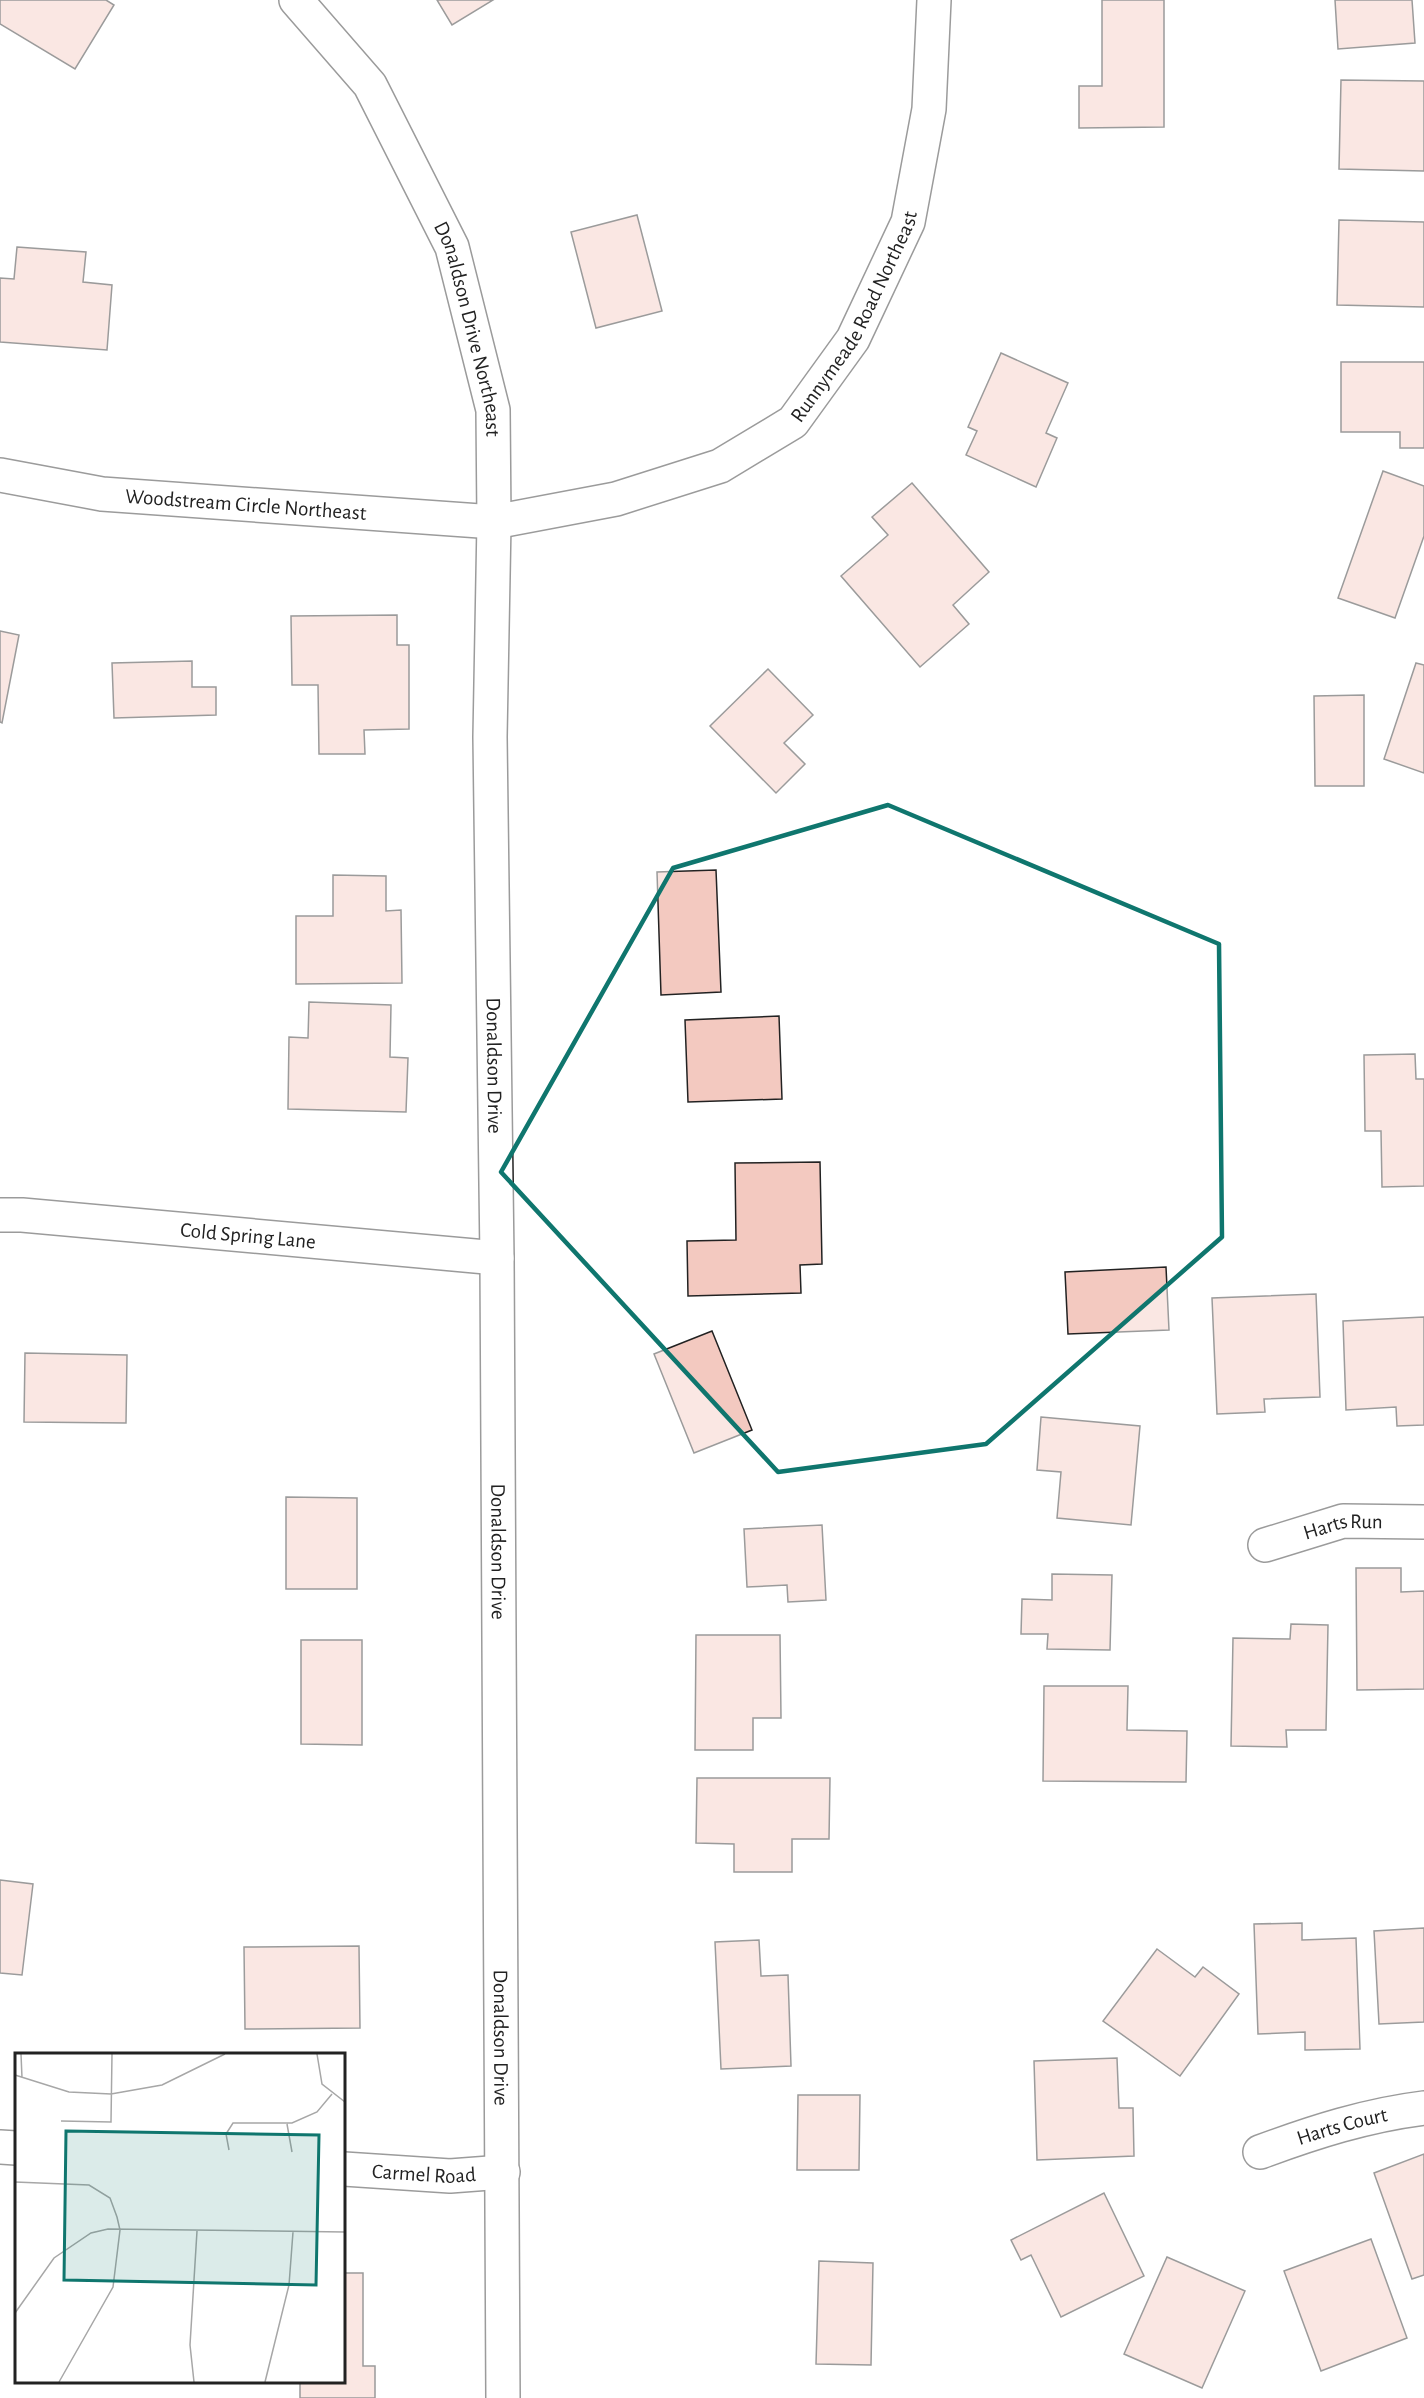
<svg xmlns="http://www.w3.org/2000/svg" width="1424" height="2398" viewBox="0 0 1424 2398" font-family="'Alegreya Sans',sans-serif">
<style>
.building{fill:#f3c9c0;stroke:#222;stroke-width:1.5}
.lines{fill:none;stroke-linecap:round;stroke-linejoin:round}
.street-casing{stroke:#222;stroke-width:36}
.street{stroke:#fff;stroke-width:33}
.marked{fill:none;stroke:#0f766e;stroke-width:4.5;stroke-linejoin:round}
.labels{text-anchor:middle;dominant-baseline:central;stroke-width:4.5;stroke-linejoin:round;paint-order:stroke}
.street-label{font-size:21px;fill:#222;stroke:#fff}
.inset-road{fill:none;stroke:#a7a7a7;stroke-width:1.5}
.view{fill:#0f766e;fill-opacity:0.15;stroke:#0f766e;stroke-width:3}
.inset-edge{fill:none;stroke:#222;stroke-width:3}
</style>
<rect width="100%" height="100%" fill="#fff"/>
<g class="building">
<path d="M0 0H106L114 5 75 69 0 24Z"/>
<path d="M437 0H493L452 25Z"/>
<path d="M1102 0H1164V127L1079 128V86H1102Z"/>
<path d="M1335 0H1412L1415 43 1338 49Z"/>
<path d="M1341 80 1424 81V171L1339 169Z"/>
<path d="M637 215 662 311 596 328 571 232Z"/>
<path d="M1339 220 1424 222V307L1337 305Z"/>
<path d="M17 247 86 252 83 282 112 285 107 350 0 342V278L14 279Z"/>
<path d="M1001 353 1068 383 1046 433 1057 438 1036 487 966 455 977 431 968 427Z"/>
<path d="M1341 362H1424V448H1400V432H1341Z"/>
<path d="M1383 471 1424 486V536L1395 618 1338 598Z"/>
<path d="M912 483 989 572 953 605 969 624 920 667 841 576 888 535 872 517Z"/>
<path d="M397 615V645H409V729L364 730 365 754H319L318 685H292L291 616Z"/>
<path d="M0 631 19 635 2 723 0 722Z"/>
<path d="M192 661V687H216V715L114 718 112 663Z"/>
<path d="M1416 663 1424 665V773L1384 759Z"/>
<path d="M768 669 813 715 784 743 805 764 776 793 710 726Z"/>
<path d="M1364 695V786H1315L1314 696Z"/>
<path d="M716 870 721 992 661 995 657 872Z"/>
<path d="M333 875 386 876V911L401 910 402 983 296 984V916H333Z"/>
<path d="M309 1002 391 1005 390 1057 408 1058 406 1112 288 1109 289 1037 308 1038Z"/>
<path d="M779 1016 782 1099 688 1102 685 1020Z"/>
<path d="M1415 1054 1416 1079H1424V1186L1382 1187 1381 1131H1365L1364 1055Z"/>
<path d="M820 1162 822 1264 800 1265 801 1293 688 1296 687 1241 736 1240 735 1163Z"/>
<path d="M1166 1267 1169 1330 1068 1334 1065 1272Z"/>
<path d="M1316 1294 1320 1397 1264 1399 1265 1412 1217 1414 1212 1298Z"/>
<path d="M1424 1317V1425L1397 1426 1396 1407 1346 1410 1343 1321Z"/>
<path d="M712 1331 752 1430 694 1453 654 1354Z"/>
<path d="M25 1353 127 1355 126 1423 24 1422Z"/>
<path d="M1041 1417 1140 1426 1131 1525 1057 1518 1061 1472 1037 1470Z"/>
<path d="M286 1497 357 1498V1589H286Z"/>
<path d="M822 1525 826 1600 788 1602 787 1585 747 1587 744 1529Z"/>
<path d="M1356 1568H1401V1592L1424 1591V1689L1357 1690Z"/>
<path d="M1052 1574 1112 1575 1110 1650 1047 1649 1048 1634H1021L1022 1599 1052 1600Z"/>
<path d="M1291 1624 1328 1625 1326 1730H1286L1287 1747 1231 1746 1233 1638 1290 1639Z"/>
<path d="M696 1635H780L781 1718H753V1750H695Z"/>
<path d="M301 1640H362V1745L301 1744Z"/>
<path d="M1044 1686H1128L1127 1730 1187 1731 1186 1782 1043 1781Z"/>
<path d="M697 1778H830L829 1839H792V1872H734V1844L696 1843Z"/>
<path d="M0 1880 33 1884 22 1975 0 1973Z"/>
<path d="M1302 1923V1940L1356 1938 1360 2049 1305 2050V2032L1258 2034 1254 1924Z"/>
<path d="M1424 1928V2022L1379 2024 1374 1931Z"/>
<path d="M759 1940 761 1976 788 1975 791 2066 721 2069 715 1942Z"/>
<path d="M359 1946 360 2028 245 2029 244 1947Z"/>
<path d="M1157 1949 1195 1977 1203 1967 1239 1994 1180 2076 1103 2021Z"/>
<path d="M1117 2058 1119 2108H1133L1134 2156 1037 2160 1034 2061Z"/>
<path d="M798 2095H860L859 2170H797Z"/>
<path d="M1424 2154V2275L1412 2279 1374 2173Z"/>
<path d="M1104 2193 1144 2276 1061 2317 1031 2255 1021 2260 1011 2240Z"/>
<path d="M1371 2239 1407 2338 1321 2371 1284 2271Z"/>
<path d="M1167 2257 1245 2291 1202 2388 1124 2354Z"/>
<path d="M819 2261 873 2263 871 2365 816 2364Z"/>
<path d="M344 2273H363V2366H375V2398H300V2382H344Z"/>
</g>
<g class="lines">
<defs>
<g id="street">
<path id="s1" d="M296 0 370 85 452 247 493 410 494 522 490 737 497 1258 503 2398"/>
<path id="s2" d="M0 475 102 494 494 522 616 499 720 466 793 422 853 339 908 222 929 109 934 0"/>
<path id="s3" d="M0 1215H22L497 1258"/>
<path id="s4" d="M1265 1545 1343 1521 1424 1522"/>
<path d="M0 2147 16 2148"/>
<path id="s5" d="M1260 2152C1314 2132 1367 2115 1424 2108"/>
<path id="s6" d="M344 2169 450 2176 503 2172"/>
</g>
</defs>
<use href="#street" class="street-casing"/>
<use href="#street" class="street"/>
</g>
<path d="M0 0H1424V2398H0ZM888 805 1219 944 1222 1237 986 1444 778 1472 501 1172 673 868Z" fill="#fff" fill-opacity=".55" fill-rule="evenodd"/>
<path class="marked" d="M888 805 1219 944 1222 1237 986 1444 778 1472 501 1172 673 868Z"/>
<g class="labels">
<g class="street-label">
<text stroke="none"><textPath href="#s2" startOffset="938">Runnymeade Road Northeast</textPath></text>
<text stroke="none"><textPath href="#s1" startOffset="378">Donaldson Drive Northeast</textPath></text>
<text stroke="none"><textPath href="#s2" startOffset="248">Woodstream Circle Northeast</textPath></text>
<text stroke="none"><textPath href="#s1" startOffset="1118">Donaldson Drive</textPath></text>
<text stroke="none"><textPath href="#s3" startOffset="249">Cold Spring Lane</textPath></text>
<text stroke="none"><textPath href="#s4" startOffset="81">Harts Run</textPath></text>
<text stroke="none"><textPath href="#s1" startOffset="1604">Donaldson Drive</textPath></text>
<text stroke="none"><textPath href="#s1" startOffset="2090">Donaldson Drive</textPath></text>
<text stroke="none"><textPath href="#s5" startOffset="86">Harts Court</textPath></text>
<text stroke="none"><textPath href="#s6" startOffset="80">Carmel Road</textPath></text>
</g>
</g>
<g transform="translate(15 2053)">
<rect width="330" height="330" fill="#fff"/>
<path class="inset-road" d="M6 1 7 25M302 1 307 31 330 49M0 22 54 39 96 41 147 32 210 1M46 68 96 69 97 1M272 71 277 99M214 97 211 81 218 70H277L302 59 317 41M0 129 74 132 95 145 102 164 105 177 98 234 44 329M0 260 39 205 76 180 93 176 330 179M179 329 175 292 182 178M250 329 274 232 278 179"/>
<path class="view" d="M51 78 304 82 301 232 49 227Z"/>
<rect width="330" height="330" class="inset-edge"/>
</g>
</svg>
